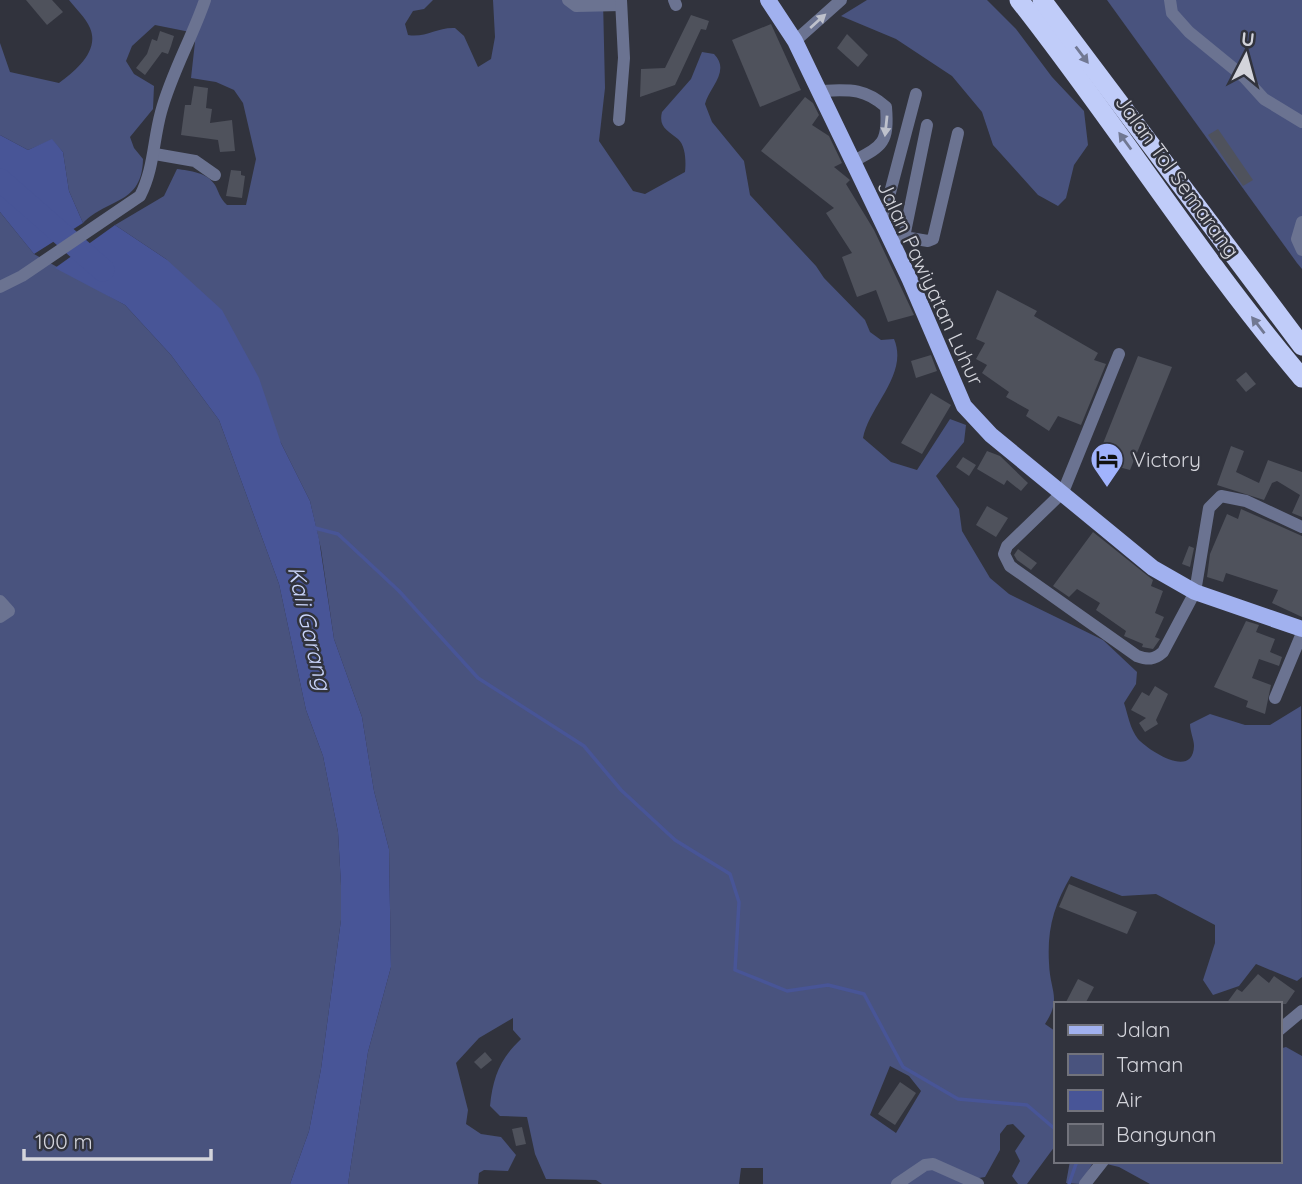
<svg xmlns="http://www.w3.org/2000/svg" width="1302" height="1184" viewBox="0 0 1302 1184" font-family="Quicksand,sans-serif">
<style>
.green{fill:#49537e;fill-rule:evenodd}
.water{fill:#485597}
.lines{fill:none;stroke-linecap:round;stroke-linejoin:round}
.stream{stroke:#485597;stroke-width:3.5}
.river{stroke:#485597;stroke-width:23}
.building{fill:#4f525c}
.minor{stroke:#6b7391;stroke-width:12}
.major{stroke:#a1b1ef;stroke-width:16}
.highway{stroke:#c0ccf9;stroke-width:19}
.oneway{fill:#bec1cc}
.oneway2{fill:#717892}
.labels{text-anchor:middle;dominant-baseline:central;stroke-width:5;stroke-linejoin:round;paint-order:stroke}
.street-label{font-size:21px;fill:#d3d4db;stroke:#31333d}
.poi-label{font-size:21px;fill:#d3d4db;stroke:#31333d;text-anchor:start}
.water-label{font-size:23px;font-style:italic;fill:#c9d4fa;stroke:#31333d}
</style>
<rect width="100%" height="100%" fill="#31333d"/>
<g class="green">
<path d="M69 0H433L424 9 413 11 405 24 408 35C426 38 437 27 455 28L464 36 478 67 491 59 495 37 493 0H603L605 88 599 141 633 191 645 194 685 172C686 163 686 146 678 139 669 131 658 128 662 112L691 79 702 52 714 54C731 71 709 88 705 104L712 122 744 161 750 195 816 266 824 278 865 320 870 332 881 340 894 339C909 374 869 406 863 438L891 462 917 470 950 419 966 425 964 442 936 476 959 509 962 531 990 578 1009 594 1103 640 1137 672 1136 684 1124 703C1128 715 1130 729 1138 739 1148 750 1193 780 1194 746 1194 740 1190 731 1190 724L1210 714 1245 725H1270L1301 706 1302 977 1297 981 1256 964 1239 986 1213 995 1203 980 1215 943V925L1156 894 1122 896 1071 876C1054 905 1047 929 1049 963 1050 992 1062 998 1045 1024L1055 1031V1146L1027 1184H1018L1012 1176 1020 1161 1015 1151 1025 1136 1013 1124 1007 1125 1000 1134V1150L985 1177 979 1178 978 1184H763V1168H741L739 1184H602L596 1180 546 1179 535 1154 527 1117 500 1116 490 1106C493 1077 500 1059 521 1039L513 1030V1018L479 1038 456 1063 468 1110 466 1124 481 1134 501 1137 516 1155 508 1171 484 1170 479 1173 478 1184H348L368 1052 391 967 389 849 374 791 362 717 334 639 321 549 310 501 281 443 166 259 115 225 164 196 177 169C190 171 207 172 215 185 219 192 219 197 227 205H246L256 159 243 103 234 90 216 82 191 78 195 42 190 32 155 25 132 46 126 61 134 74 154 86 153 109 130 137 134 148 143 159C142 205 109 197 83 223L69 191 63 152 52 140 28 150 0 135V43L10 72 59 83C75 71 100 51 90 28 86 18 75 8 69 0ZM890 1066 909 1076 921 1091 896 1133 870 1115Z"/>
<path d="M867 0H987L1016 29 1052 77 1084 111 1088 145 1074 165 1066 198 1058 206 1038 195 993 145 982 112 952 76 896 39 841 16Z"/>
<path d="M1107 0H1302V269L1297 263Z"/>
<path d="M0 212 34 254 125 305 171 355 219 420 279 584 306 710 323 756 338 832 341 885V920L321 1069 309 1131 290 1184H0Z"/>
<path d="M1286 1047 1302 1056V1184H1150L1119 1167 1094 1161 1080 1184 1066 1183 1070 1161H1279V1049Z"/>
</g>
<g class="water">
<path d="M0 135 28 150 52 139 63 152 69 191 83 223 34 254 0 212Z"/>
<path d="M115 225 166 259 222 310 259 378 281 443 310 501 319 539 334 639 362 717 374 791 389 849 391 967 368 1052 348 1184H290L309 1131 321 1069 341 920V885L338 832 323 756 306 710 279 584 219 420 171 355 125 305 55 268Z"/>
</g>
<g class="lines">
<g class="stream">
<path d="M315 528 338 534 399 591 478 678 584 746 621 790 675 840 730 874 739 902 735 970 787 991 828 985 864 994 903 1067 958 1099 1027 1105 1055 1129"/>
<path d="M1069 1184 1077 1161"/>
</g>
<path class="river" d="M0 180 103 270"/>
</g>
<g class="building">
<path d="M26 0H52L63 12 47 25Z"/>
<path d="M691 15 709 21 706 30 701 29 675 85 640 97 641 69 665 68Z"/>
<path d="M771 24 801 90 760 107 732 40Z"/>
<path d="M160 31 174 36 171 46 168 54 162 52 145 75 136 68 147 54 152 39 157 41Z"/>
<path d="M847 34 868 55 858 67 837 48Z"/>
<path d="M194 86 208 88 206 108 212 109 210 123 232 120 235 151 220 152 218 140 181 135 185 105H191Z"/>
<path d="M805 97 813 103 819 115 812 125 829 136 842 163 834 167 850 180 846 184 874 230 914 315 888 322 876 290 857 297 842 257 852 253 826 213 834 208 761 151Z"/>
<path d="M1218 129 1253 180 1243 186 1208 135Z"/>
<path d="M231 170 241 171V175L245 176 242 198 226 196Z"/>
<path d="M997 290 1037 311 1034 316 1098 353 1094 360 1106 364 1081 425 1058 416 1049 431 1026 416 1029 410 1006 397 1009 392 982 373 987 365 976 359 985 343 976 339Z"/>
<path d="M931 355 937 371 916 378 911 361Z"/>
<path d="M1138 356 1172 367 1130 470 1096 461Z"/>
<path d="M1246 372 1256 384 1246 392 1236 380Z"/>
<path d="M931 393 951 405 922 454 901 443Z"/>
<path d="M1231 446 1244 451 1236 472 1259 483 1268 460 1302 472V517L1292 513 1300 495 1277 481 1272 483 1264 500 1217 485Z"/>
<path d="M987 451 1000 456 1028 483 1021 491 1007 480 1004 485 977 469Z"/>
<path d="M963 457 976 465 969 476 956 467Z"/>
<path d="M987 506 1008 518 996 537 976 525Z"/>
<path d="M1241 509 1302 536V617L1272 603 1278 590 1226 573 1223 582 1207 577 1210 554 1227 514 1238 519Z"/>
<path d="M1093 532 1153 580 1151 586 1163 591 1155 613 1164 617 1155 637 1160 639 1153 649 1142 647 1143 644 1124 636 1126 631 1096 610 1100 603 1077 589 1069 597 1053 586Z"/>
<path d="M1189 546 1194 548 1190 567 1182 564Z"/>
<path d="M1018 549 1037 563 1031 570 1017 560 1014 555Z"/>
<path d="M1246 621 1259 625 1256 632 1275 639 1270 652 1282 657 1279 666 1259 659 1252 678 1271 685 1265 714 1246 707 1248 701 1214 687Z"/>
<path d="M1155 686 1168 694 1156 720 1158 724 1145 732 1139 723 1146 718 1131 710 1142 692 1149 696Z"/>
<path d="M1069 884 1137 912 1127 934 1059 907Z"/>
<path d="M1258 974 1269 983 1274 976 1295 991 1286 1004H1226L1237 989 1242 992Z"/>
<path d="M1078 979 1094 987 1085 1004H1065Z"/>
<path d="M485 1052 492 1060 481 1069 474 1062Z"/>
<path d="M900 1082 916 1093 895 1125 878 1114Z"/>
<path d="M522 1127 526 1144 516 1146 512 1129Z"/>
</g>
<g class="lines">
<g class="minor">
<path d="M568 0 576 6 621 5"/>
<path d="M674 0 676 5"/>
<path d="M1170 0 1172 13 1189 32 1244 77 1264 99 1302 122"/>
<path d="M795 41 841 0"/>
<path d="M818 91C848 90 863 87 886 107 889 144 882 146 852 162"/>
<path d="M619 120 624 58 621 0"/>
<path d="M927 125 904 237 928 241 933 239 958 133"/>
<path d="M155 154 195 161 215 175"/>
<path d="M1302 222 1297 239 1302 250"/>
<path d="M882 223 916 94"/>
<path d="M0 287 22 276 140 196C154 169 153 141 161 112 171 74 192 38 205 0"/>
<path d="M1119 354 1063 492 1007 546 1004 554 1010 566 1137 656C1148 660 1154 660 1163 652L1195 592 1209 508 1221 496 1246 501 1302 527"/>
<path d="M0 601 9 611 0 617"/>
<path d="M1275 698 1302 633"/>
<path d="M1279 1030 1302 1011"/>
<path d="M897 1184 925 1165 933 1164 978 1184"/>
<path d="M1085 1184 1103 1161"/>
</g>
<path class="major" d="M768 0 795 41 910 280 964 406 991 435 1153 568 1195 592 1302 629"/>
<g class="highway">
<path d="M1019 0C1116 123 1200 258 1302 378"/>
<path d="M1042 0 1302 346"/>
</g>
</g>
<defs><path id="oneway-solid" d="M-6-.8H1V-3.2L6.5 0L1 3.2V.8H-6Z" transform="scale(1.75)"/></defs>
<g class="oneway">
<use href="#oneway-solid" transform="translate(818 21) rotate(-42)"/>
<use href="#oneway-solid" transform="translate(886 126) rotate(96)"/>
</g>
<g class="oneway2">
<use href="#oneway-solid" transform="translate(1082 55) rotate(53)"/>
<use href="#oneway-solid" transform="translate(1125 141) rotate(-126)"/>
<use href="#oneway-solid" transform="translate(1258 325) rotate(-128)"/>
</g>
<defs>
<symbol id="hotel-pin" viewBox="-11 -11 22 30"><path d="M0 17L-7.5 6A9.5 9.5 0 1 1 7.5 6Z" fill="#a1b3fd" stroke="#31333d"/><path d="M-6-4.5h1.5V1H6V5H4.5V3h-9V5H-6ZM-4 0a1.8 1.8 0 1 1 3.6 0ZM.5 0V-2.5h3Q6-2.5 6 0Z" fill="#111"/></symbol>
</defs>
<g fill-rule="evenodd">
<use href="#hotel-pin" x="1088" y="440" width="38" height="52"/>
</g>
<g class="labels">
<g class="street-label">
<text transform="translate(1178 176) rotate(54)">Jalan Tol Semarang</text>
<text transform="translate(931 283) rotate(65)">Jalan Pawiyatan Luhur</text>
</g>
<g class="poi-label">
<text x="1132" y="459">Victory</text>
</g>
<g class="water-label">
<text transform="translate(310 628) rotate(77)">Kali Garang</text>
</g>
</g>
<rect x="1054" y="1002" width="228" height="161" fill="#31333d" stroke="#72737c" stroke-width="2"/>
<rect x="1068" y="1025" width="35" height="10" fill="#a1b1ef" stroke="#72737c" stroke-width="2"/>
<text x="1116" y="1037" font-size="21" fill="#d3d4db">Jalan</text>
<rect x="1068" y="1054" width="35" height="21" fill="#49537e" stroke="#72737c" stroke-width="2"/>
<text x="1116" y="1072" font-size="21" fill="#d3d4db">Taman</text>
<rect x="1068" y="1090" width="35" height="21" fill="#485597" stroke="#72737c" stroke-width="2"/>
<text x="1116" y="1107" font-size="21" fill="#d3d4db">Air</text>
<rect x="1068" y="1124" width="35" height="21" fill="#4f525c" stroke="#72737c" stroke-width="2"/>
<text x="1116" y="1142" font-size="21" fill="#d3d4db">Bangunan</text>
<g transform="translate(1246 56) rotate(6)" stroke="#31333d" stroke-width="5" paint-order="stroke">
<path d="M0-5L12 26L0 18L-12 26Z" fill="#d3d4db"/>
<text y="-10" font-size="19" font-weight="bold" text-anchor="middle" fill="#d3d4db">U</text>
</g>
<path d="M24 1149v10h187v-10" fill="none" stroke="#d3d4db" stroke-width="3.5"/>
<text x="35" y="1149" font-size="21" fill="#d3d4db" stroke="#31333d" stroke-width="5" paint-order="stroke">100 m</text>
</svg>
